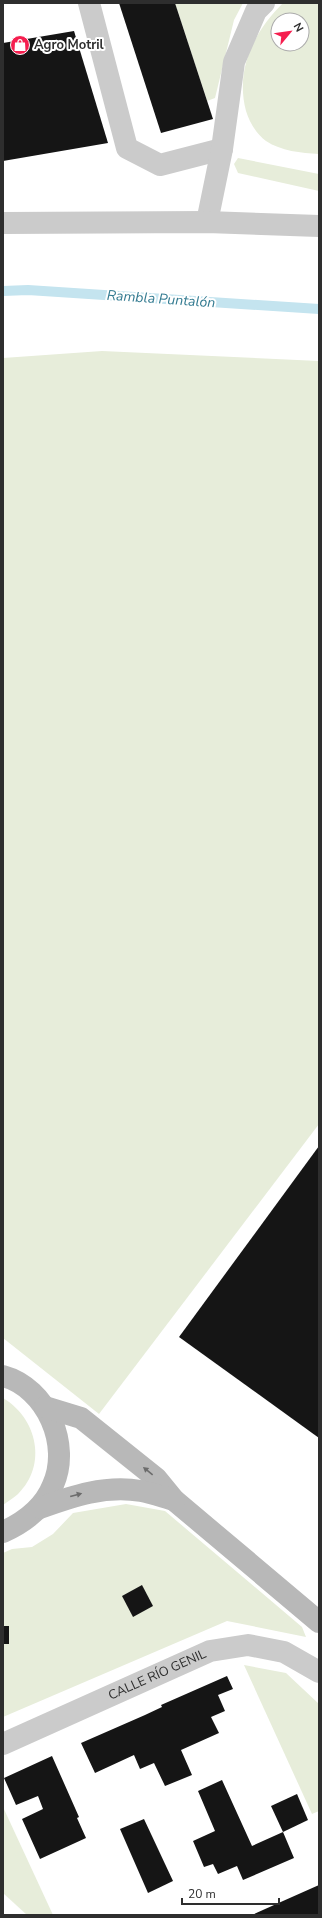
<svg xmlns="http://www.w3.org/2000/svg" width="322" height="1918" viewBox="0 0 322 1918" font-family="'Nunito Sans',sans-serif">
<style>
.green{fill:#e7edda;fill-rule:evenodd}
.lines{fill:none;stroke-linecap:round;stroke-linejoin:round}
.stream{stroke:#c4e4ef;stroke-width:10}
.building{fill:#151515}
.street{stroke:#cbcbcb;stroke-width:22}
.secondary{stroke:#b8b8b8;stroke-width:22}
.oneway{fill:#6c6c6c}
.labels{text-anchor:middle;dominant-baseline:central;stroke-width:4;stroke-linejoin:round;paint-order:stroke}
.poi-label{font-size:13px;font-weight:bold;fill:#2e2e2e;stroke:#fff;text-anchor:start}
.street-label{font-size:13px;fill:#2e2e2e;stroke:#fff}
.water-label{font-size:14px;font-style:italic;fill:#327a90;stroke:#fff}
</style>
<rect width="100%" height="100%" fill="#fff"/>
<g class="green">
<path d="M175 3H243L234 20 215 98 207 101Z"/>
<path d="M283 3H319V154C301 153 281 151 266 141 256 134 249 121 246 111 235 69 254 32 283 3ZM278 20H302V44H278Z"/>
<path d="M238 158 319 174V191L238 173 234 164Z"/>
<path d="M102 351 319 361V1124L99 1414 3 1338V358Z"/>
<path d="M3 1398C37 1418 48 1465 18 1494 14 1498 8 1501 3 1505Z"/>
<path d="M126 1504 165 1511 302 1627 306 1637 227 1621 3 1717V1553L12 1549 32 1547 53 1534 73 1513Z"/>
<path d="M244 1665 286 1673 319 1704V1811L312 1814Z"/>
<path d="M3 1807 53 1915H27L3 1893Z"/>
</g>
<g class="lines">
<path class="stream" d="M3 291 28 290 319 309"/>
</g>
<g class="building">
<path d="M119 3H175L213 119 161 133Z"/>
<path d="M74 31 108 143 3 161V43Z"/>
<path d="M319 1146V1438L179 1337Z"/>
<path d="M142 1585 153 1606 133 1617 122 1596Z"/>
<rect x="3" y="1626" width="6" height="18"/>
<path d="M227 1676 233 1689 218 1695 225 1711 211 1717 219 1733 181 1750 192 1775 165 1786 154 1763 140 1769 134 1755 95 1773 81 1743 145 1715 162 1707 161 1705Z"/>
<path d="M52 1756 79 1817 77 1818 86 1838 40 1859 22 1819 43 1809 38 1796 16 1805 4 1778Z"/>
<path d="M222 1780 252 1846 283 1832 294 1858 243 1880 237 1866 218 1874 213 1864 204 1867 193 1841 215 1831 198 1791Z"/>
<path d="M297 1794 308 1820 283 1832 271 1806Z"/>
<path d="M144 1819 173 1881 148 1893 120 1829Z"/>
<path d="M319 1885V1915H252L283 1901Z"/>
</g>
<g class="lines">
<g class="street">
<path d="M89 3 127 148 160 165 222 149"/>
<path d="M207 222 222 149 234 62 256 11 264 3"/>
<path d="M3 223 207 222 319 226"/>
<path id="s1" d="M3 1744 210 1651 248 1645 284 1652 319 1672"/>
</g>
<g class="secondary">
<path d="M3 1376C47 1388 71 1445 53 1485 44 1508 25 1522 3 1532"/>
<path d="M45 1407 81 1418 156 1478 174 1500 319 1622"/>
<path d="M40 1508C73 1496 105 1485 141 1491 152 1493 163 1497 174 1500"/>
</g>
</g>
<defs><path id="oneway-solid" d="M-6-.8H1V-3.2L6.5 0L1 3.2V.8H-6Z"/></defs>
<g class="oneway">
<use href="#oneway-solid" transform="translate(148 1471) rotate(-141)"/>
<use href="#oneway-solid" transform="translate(76 1495) rotate(-15)"/>
</g>
<defs>
<symbol id="shop-disc" viewBox="-11 -11 22 22"><circle r="9.5" fill="#f51f4f" stroke="#fff"/><path d="M-5-2.5h2.3a2.7 3.5 0 0 1 5.4 0H5L5.5 6h-11ZM-1.5-2.5h3a1.5 2.3 0 0 0-3 0Z" fill="#fff"/></symbol>
</defs>
<g fill-rule="evenodd">
<use href="#shop-disc" x="9" y="34" width="22" height="22"/>
</g>
<g class="labels">
<g class="poi-label">
<text x="34" y="45">Agro Motril</text>
</g>
<g class="street-label">
<text stroke="none"><textPath href="#s1" startOffset="169">CALLE RÍO GENIL</textPath></text>
</g>
<g class="water-label">
<text transform="translate(161 299) rotate(4)">Rambla Puntalón</text>
</g>
</g>
<rect width="322" height="1918" fill="none" stroke="#2e2e2e" stroke-width="8"/>
<g transform="translate(290 32) rotate(61)"><circle r="19" fill="#ffffff" stroke="#ababab"/>
<path d="M0-3L7 15L0 10L-7 15Z" fill="#f51f4f"/>
<text y="-6" font-size="11" font-weight="bold" text-anchor="middle" fill="#2e2e2e">N</text>
</g>
<path d="M182 1898v6h97v-6" fill="none" stroke="#2e2e2e" stroke-width="2"/>
<text x="188" y="1898" font-size="12" fill="#2e2e2e" stroke="#ffffff" stroke-width="3" paint-order="stroke">20 m</text>
</svg>
